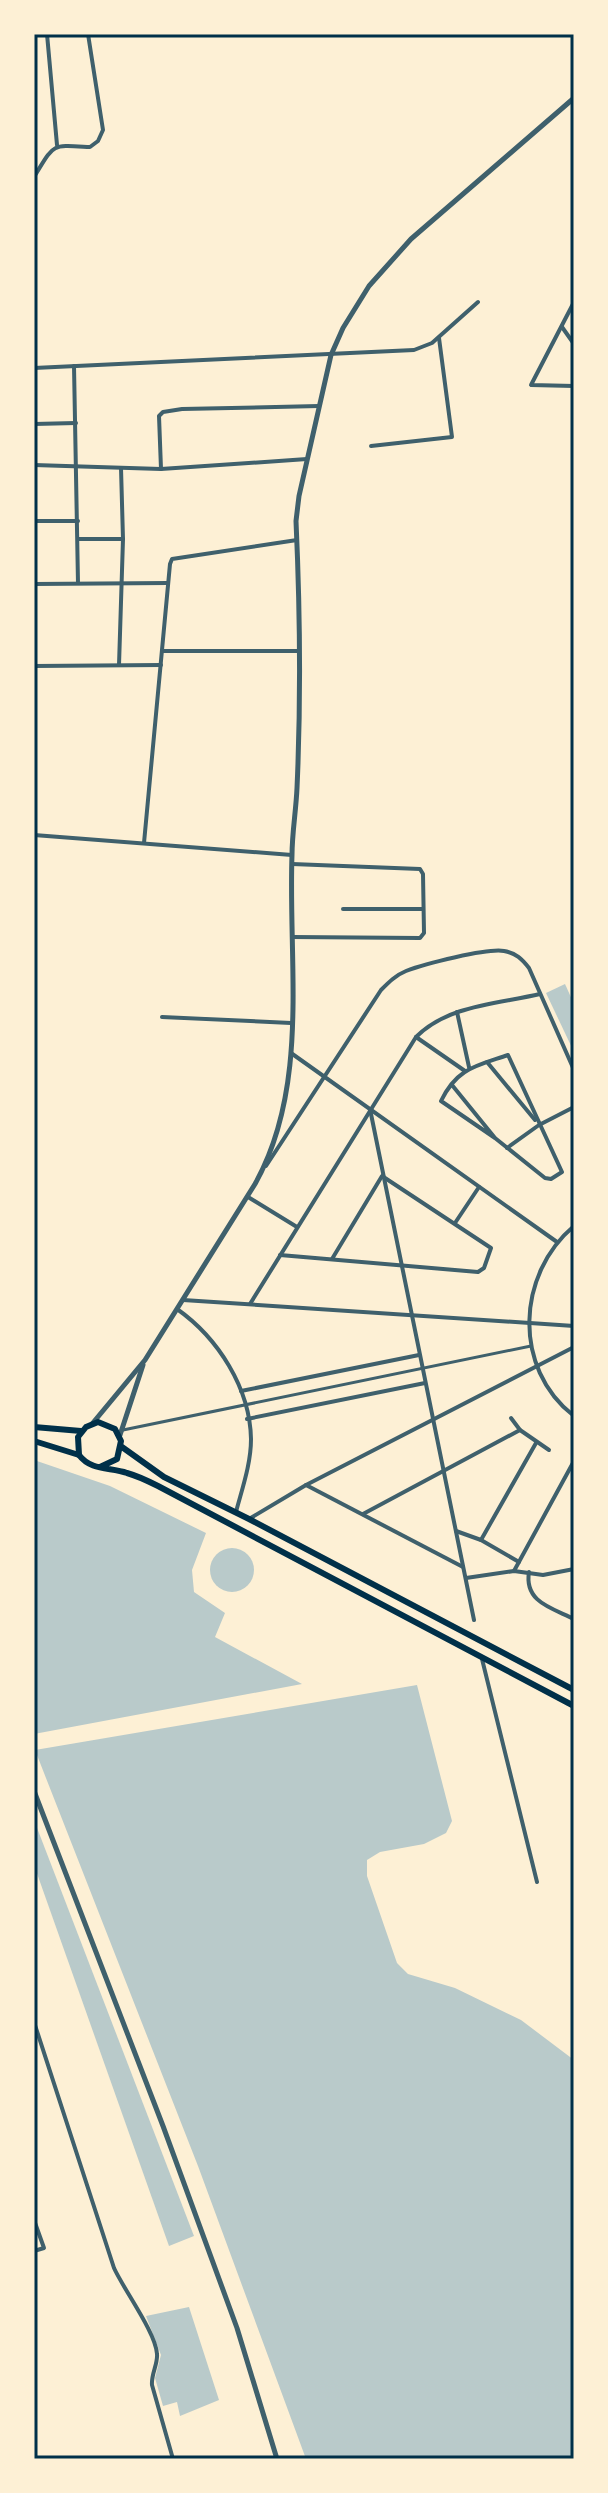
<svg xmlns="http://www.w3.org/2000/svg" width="608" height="2493" viewBox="0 0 608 2493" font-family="Commissioner,sans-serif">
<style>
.green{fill:#b9caca}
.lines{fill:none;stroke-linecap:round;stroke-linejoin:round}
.pedestrian{stroke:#3f606c;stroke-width:3}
.minor{stroke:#3f606c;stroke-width:4}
.tertiary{stroke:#3f606c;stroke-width:5}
.secondary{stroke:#003049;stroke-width:6}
.neatline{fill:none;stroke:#003049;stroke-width:3}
</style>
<rect width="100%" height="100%" fill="#fdf0d5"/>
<g class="green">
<path d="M565 984 574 1004V1052L546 993Z"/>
<path d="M34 1460 110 1486 206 1533 192 1570 194 1592 225 1613 215 1637 302 1684 34 1734Z"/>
<circle cx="232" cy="1570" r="22"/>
<path d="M417 1685 452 1821 446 1833 424 1844 380 1852 367 1860V1876L397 1963 408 1974 455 1988 521 2020 574 2060V2459H306L198 2166 35 1750Z"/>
<path d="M34 1820 194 2236 169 2246 34 1865Z"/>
<path d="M189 2307 219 2400 180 2416 177 2402 163 2406 155 2378 161 2355 146 2316Z"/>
</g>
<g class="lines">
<path class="pedestrian" d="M123 1430 531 1346"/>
<g class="minor">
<path d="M47 34 57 145"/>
<path d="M34 177C55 143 50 145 90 147L98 141 103 130 88 34"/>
<path d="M34 188V212"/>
<path d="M574 302 531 385 574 386"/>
<path d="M562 327 574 344"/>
<path d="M74 366 78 583"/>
<path d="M34 368 414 350 432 343 478 302"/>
<path d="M34 424 76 423"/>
<path d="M371 446 452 437 439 338"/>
<path d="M34 465 161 469 307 459"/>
<path d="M161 469 159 416 163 412 182 409 319 406"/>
<path d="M34 521H78"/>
<path d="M79 539H123"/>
<path d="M34 584 168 583"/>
<path d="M162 651H298"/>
<path d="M119 665 123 539 121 468"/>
<path d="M34 666 161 665"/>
<path d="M34 835 292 855"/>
<path d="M144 843 170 564 172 559 297 540"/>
<path d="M343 909H423"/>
<path d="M292 937 420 938 424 933 423 874 420 869 292 864"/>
<path d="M457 1012 469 1067"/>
<path d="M162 1017 291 1023"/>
<path d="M416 1037 465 1071"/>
<path d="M291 1053 557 1242"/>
<path d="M487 1062 535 1120"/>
<path d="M452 1085 495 1138 545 1178 551 1179 562 1172 508 1055C476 1066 457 1068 441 1101L495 1138"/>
<path d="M370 1109 474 1620"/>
<path d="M507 1148 539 1125 574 1107"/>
<path d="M266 1166 381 990C389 982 396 975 406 971 424 964 487 948 504 951 516 953 522 959 529 968L574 1070"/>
<path d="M248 1197 297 1227"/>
<path d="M455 1223 479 1187"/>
<path d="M574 1226C517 1274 512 1368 574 1416"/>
<path d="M280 1255 478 1272 484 1268 491 1248 382 1176 332 1259"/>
<path d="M183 1300 574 1326"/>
<path d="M250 1304 416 1037C448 1005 497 1004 540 994"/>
<path d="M177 1309C218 1338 250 1388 251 1439 251 1464 242 1489 236 1512"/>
<path d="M241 1391 419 1355"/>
<path d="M511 1418 520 1430 549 1450"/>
<path d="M247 1419 425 1383"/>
<path d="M306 1485 463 1567"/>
<path d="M363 1514 520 1430"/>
<path d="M249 1519 306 1485 574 1347"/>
<path d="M456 1531 481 1540 519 1562"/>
<path d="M481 1540 536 1443"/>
<path d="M514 1571 574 1461"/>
<path d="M529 1572C524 1602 552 1608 574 1619"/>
<path d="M466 1578 514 1571 543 1575 574 1569"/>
<path d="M482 1659 537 1882"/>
<path d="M34 2022 114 2268C124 2290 156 2333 157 2354 158 2364 151 2374 152 2385L173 2459"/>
<path d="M34 2220 44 2248 34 2251"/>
</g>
<g class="tertiary">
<path d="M92 1424 145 1360 255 1184C310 1086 288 963 292 855 292 833 296 811 297 788 301 700 300 609 296 521L299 496 331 355 343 328 369 286 411 239 574 98"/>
<path d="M120 1435 143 1365"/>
<path d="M34 1791 163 2126 237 2328 277 2459"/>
</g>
<g class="secondary">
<path d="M34 1427 81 1431"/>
<path d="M34 1441 79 1455"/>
<path d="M122 1447 164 1477 249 1519 574 1690"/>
<path d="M100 1467 117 1459 121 1441 115 1429 98 1422 86 1427 78 1437 79 1455C91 1471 110 1467 127 1473 138 1476 148 1481 158 1486L574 1706"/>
</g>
</g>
<rect width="608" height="2493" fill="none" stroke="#fdf0d5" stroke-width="72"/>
<rect x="36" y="36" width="536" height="2421" class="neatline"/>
</svg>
